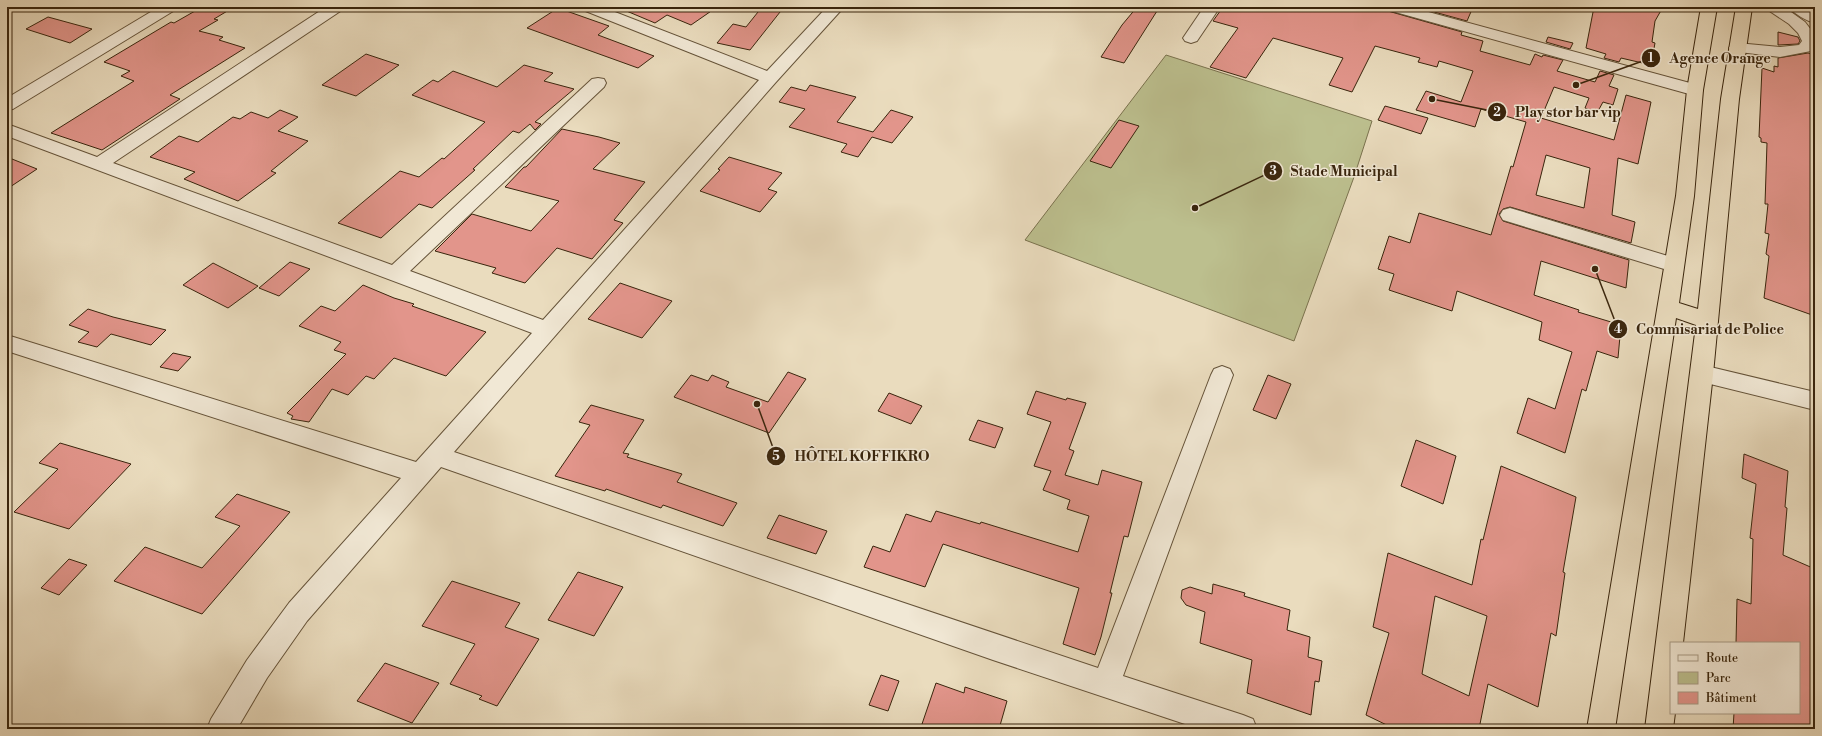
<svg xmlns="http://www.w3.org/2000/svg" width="1822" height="736" viewBox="0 0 1822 736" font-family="'Libre Bodoni',serif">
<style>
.green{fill:#bcbf8e;stroke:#7a724e}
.building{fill:#e2958b;stroke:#39250d;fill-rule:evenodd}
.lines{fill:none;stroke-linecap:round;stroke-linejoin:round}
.minor-casing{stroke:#655339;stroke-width:2}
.highway-casing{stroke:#39250d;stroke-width:2}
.minor{fill:#f1e8d5;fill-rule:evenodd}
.highway{fill:#eadcbe;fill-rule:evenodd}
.leader{fill:none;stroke:#39250d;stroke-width:1.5}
.callout-dot{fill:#39250d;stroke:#f1e8d5;stroke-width:1.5}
.mark-label{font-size:12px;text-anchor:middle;font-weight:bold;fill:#fff}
.callout-label{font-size:14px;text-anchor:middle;font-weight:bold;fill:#39250d;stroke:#f1e8d5;stroke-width:3;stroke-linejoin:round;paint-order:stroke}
</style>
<rect width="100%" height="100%" fill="#eadcbe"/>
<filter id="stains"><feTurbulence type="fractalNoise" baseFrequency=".005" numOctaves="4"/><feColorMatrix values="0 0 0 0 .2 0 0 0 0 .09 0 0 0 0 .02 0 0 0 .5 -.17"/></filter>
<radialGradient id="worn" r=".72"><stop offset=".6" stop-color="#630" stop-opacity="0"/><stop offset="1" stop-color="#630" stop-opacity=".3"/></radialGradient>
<path class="green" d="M1166 55 1372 121 1354 177 1294 341 1025 240Z"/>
<g class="building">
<path d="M202 7H234L214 19 218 20 199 31 223 37 219 40 245 48 170 95 180 99 102 150 51 133 134 81 121 76 130 71 104 62 171 22 174 23Z"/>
<path d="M617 7H717L691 25 667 15 655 23Z"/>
<path d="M762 7H784L750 50 717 43 733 24 746 27Z"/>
<path d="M1137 7 1157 11 1124 63 1101 57 1122 25Z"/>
<path d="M1223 7H1384L1388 11 1462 32 1461 35 1483 41 1480 51 1530 65 1535 54 1542 57 1543 55 1563 60 1557 71 1595 82 1600 71 1614 75 1609 86 1618 89 1613 105 1603 102 1597 113 1585 108 1589 98 1554 87 1541 118 1614 140 1626 95 1651 102 1638 164 1618 158 1612 215 1635 222 1631 243 1510 207 1503 209 1499 214 1503 221 1629 260 1626 288 1541 261 1534 295 1579 310 1578 312 1621 325 1618 358 1597 351 1586 391 1582 389 1565 453 1517 433 1528 398 1555 409 1572 352 1539 340 1542 322 1457 291 1452 311 1389 290 1394 274 1378 269 1389 236 1410 243 1419 213 1491 235 1511 166 1513 167 1526 122 1481 109 1475 127 1416 110 1426 91 1461 102 1473 71 1439 61 1437 67 1418 62 1420 58 1375 46 1352 92 1329 85 1343 58 1273 38 1246 78 1210 67 1238 28 1213 21ZM1546 155 1590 168 1584 208 1536 195Z"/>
<path d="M1416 7H1473L1467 21Z"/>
<path d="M1594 7H1663L1655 21 1652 42 1655 43 1651 65 1621 58 1619 62 1604 58 1606 54 1586 48Z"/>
<path d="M558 8 609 26 598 35 654 56 638 68 527 28Z"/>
<path d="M48 17 92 29 70 43 26 29Z"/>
<path d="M1778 32 1798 37 1800 41 1798 44 1778 45Z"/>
<path d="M1548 37 1573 43 1570 49 1546 42Z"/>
<path d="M1808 53 1815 55V218H1813L1815 316 1764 298 1769 256 1766 254 1769 234 1765 233 1768 204H1765L1767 143 1761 142V138L1759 137 1762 68 1774 72V66L1778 67V58Z"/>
<path d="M366 54 399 65 356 96 322 85Z"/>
<path d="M524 65 553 73 544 81 574 89 535 122 541 124 535 130 530 124 519 133 513 131 473 169 475 170 432 208 419 204 381 238 338 223 400 171 419 177 442 158 444 159 485 122 412 95 433 80 438 82 453 71 497 87Z"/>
<path d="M810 85 856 97 837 122 873 132 891 110 913 117 892 143 872 137 858 157 841 152 847 144 789 127 805 109 779 102 791 87 806 91Z"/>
<path d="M1385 106 1428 118 1421 134 1378 120Z"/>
<path d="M280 110 298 117 278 131 308 141 271 171 276 173 238 201 184 179 195 172 150 157 179 136 198 142 233 117 240 119 251 112 268 118Z"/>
<path d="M1119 120 1139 126 1111 168 1090 161Z"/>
<path d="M562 129 599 137 620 143 593 169 645 182 614 220 623 223 592 259 557 248 525 283 492 273 496 268 435 251 472 214 531 231 559 201 505 187 524 167H526Z"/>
<path d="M7 157 37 169 7 189Z"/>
<path d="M729 157 782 173 768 189 777 192 760 212 700 191 720 170 718 169Z"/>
<path d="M290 262 310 269 279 296 259 288Z"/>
<path d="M213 263 258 286 228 308 183 285Z"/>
<path d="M620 283 672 301 642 338 588 319Z"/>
<path d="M363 285 394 298 414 304 412 306 486 332 446 376 394 358 374 379 366 376 348 395 332 389 309 422 291 419 293 416 287 413 346 354 334 350 341 342 299 326 321 306 335 311Z"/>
<path d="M88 309 113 317 166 330 151 345 111 334 97 347 78 342 89 332 69 325Z"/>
<path d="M173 353 191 357 178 371 160 367Z"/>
<path d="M788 372 806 379 769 433 674 397 691 375 708 381 712 375 729 382 726 387 768 402Z"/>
<path d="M1268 375 1291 384 1276 419 1253 410Z"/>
<path d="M1036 391 1066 400 1067 398 1086 403 1069 449 1074 451 1065 475 1098 485 1102 470 1142 482 1128 537 1124 536 1110 593H1112L1101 637 1095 655 1063 644 1079 588 943 544 925 587 864 567 873 546 890 552 906 514 931 522 936 511 980 524 981 522 1078 552 1089 516 1067 509 1070 500 1043 490 1051 471 1034 466 1051 422 1027 414Z"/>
<path d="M889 393 922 406 911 424 878 411Z"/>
<path d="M591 405 644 420 623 453 629 454 627 457 682 474 677 482 737 503 723 526 663 505 661 508 606 489 605 491 555 476 590 425 579 422Z"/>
<path d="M978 420 1003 428 995 448 969 440Z"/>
<path d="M1416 440 1456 456 1443 504 1401 486Z"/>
<path d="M60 443 131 464 69 529 14 512 58 469 39 463Z"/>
<path d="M1744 454 1788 471 1785 507 1787 508 1783 555 1815 569V729H1733L1734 713H1799V643H1736L1737 599 1751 604 1753 539 1750 538 1756 484 1742 478Z"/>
<path d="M1501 466 1576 497 1563 572 1565 573 1556 636 1551 633 1538 707 1488 684 1479 729H1395L1366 715 1389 633 1373 627 1388 553 1472 585 1481 539 1483 540ZM1435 596 1487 616 1469 696 1422 674Z"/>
<path d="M237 494 290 512 202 614 114 581 145 547 202 568 240 526 215 517Z"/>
<path d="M779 515 827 531 816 554 767 538Z"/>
<path d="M69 559 87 565 59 595 41 588Z"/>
<path d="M578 572 623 587 594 636 548 620Z"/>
<path d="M452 581 520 603 505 627 539 639 497 706 479 699 482 696 450 684 475 644 422 626Z"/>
<path d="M1213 584 1245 593 1244 596 1290 610 1287 630 1310 637 1308 657 1322 661 1319 682 1315 681 1311 715 1247 693 1252 660 1200 643 1205 612 1186 605 1181 598 1182 590 1190 587 1212 594Z"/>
<path d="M385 663 439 683 412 723 357 701Z"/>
<path d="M881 675 899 681 888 711 869 705Z"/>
<path d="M936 683 964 693 965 687 1007 701 999 729H936L922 724Z"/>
</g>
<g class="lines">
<defs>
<g id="minor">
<path d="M159 7H178L175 10 13 109 7 110V98Z"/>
<path d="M326 7H345L342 10 113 163 392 265 592 79 598 78 604 79 606 83 604 87 410 271 543 320 759 80 583 10 580 7H602L767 71 827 7H844L776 82 454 452 1098 668 1211 375 1214 369 1222 366 1230 369 1233 375 1123 676 1243 715 1253 719 1257 729H1200L993 660 441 467 307 621 267 678 237 729H207L211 719 247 660 289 603 401 478 7 351V335L416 462 532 333 7 136V124L97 157Z"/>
<path d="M1204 7H1220L1197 41 1191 43 1185 41 1183 38Z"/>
<path d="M1385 7H1410L1701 86 1703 90 1701 94 1695 95 1689 94 1388 10Z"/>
<path d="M1765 7H1784L1805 22 1815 35V45L1811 51 1780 57 1731 51 1729 48 1731 45 1737 43 1780 47 1799 45 1802 41 1798 33 1789 24 1768 10Z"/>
<path d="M1789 7H1808L1815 11V23C1807 21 1794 14 1789 7Z"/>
<path d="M1510 208 1681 260 1684 265 1681 270 1674 272 1503 220 1500 215 1503 210Z"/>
<path d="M1702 365 1815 392V410L1694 380 1691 374 1694 368Z"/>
</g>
<path id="highway" d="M1701 7H1717L1703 90 1694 196 1679 303 1698 309 1721 99 1736 7H1752L1739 99 1713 374 1683 643H1671V713H1675L1673 729H1645L1696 325 1676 318 1615 729H1587L1676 196 1687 90Z"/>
</defs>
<use href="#minor" class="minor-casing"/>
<use href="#highway" class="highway-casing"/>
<use href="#minor" class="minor"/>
<use href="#highway" class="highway"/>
</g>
<path class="leader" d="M1576 85L1651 58M1432 99L1497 112M1195 208L1273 171M1595 269L1618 329M757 404L776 456"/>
<g class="callout-dot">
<circle cx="1576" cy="85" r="4"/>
<circle cx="1432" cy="99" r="4"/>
<circle cx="1195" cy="208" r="4"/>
<circle cx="1595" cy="269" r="4"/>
<circle cx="757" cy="404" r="4"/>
<circle cx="1651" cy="58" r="10"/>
<circle cx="1497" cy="112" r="10"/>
<circle cx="1273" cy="171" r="10"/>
<circle cx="1618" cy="329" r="10"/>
<circle cx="776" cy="456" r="10"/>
</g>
<g class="mark-label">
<text x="1651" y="62">1</text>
<text x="1497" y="116">2</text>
<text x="1273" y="175">3</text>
<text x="1618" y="333">4</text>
<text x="776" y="460">5</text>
</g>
<g class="callout-label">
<text x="1720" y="63">Agence Orange</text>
<text x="1568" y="117">Play stor bar vip</text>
<text x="1344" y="176">Stade Municipal</text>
<text x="1710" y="334">Commisariat de Police</text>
<text x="862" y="461">HÔTEL KOFFIKRO</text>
</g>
<rect width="1822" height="736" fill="none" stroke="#eadcbe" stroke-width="24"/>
<rect x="8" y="8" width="1806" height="720" fill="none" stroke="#39250d" stroke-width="2"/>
<rect x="12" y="12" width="1798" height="712" fill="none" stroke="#39250d"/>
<rect x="1670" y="642" width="130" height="72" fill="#f1e8d5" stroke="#a79a85"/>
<rect x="1678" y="655" width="20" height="6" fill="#f1e8d5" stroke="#a79a85"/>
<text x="1706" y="662" font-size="12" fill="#39250d">Route</text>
<rect x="1678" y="672" width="20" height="12" fill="#bcbf8e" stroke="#a79a85"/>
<text x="1706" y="682" font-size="12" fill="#39250d">Parc</text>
<rect x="1678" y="692" width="20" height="12" fill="#e2958b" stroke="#a79a85"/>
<text x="1706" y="702" font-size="12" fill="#39250d">Bâtiment</text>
<rect width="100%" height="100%" filter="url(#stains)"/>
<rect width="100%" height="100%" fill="url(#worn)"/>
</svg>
